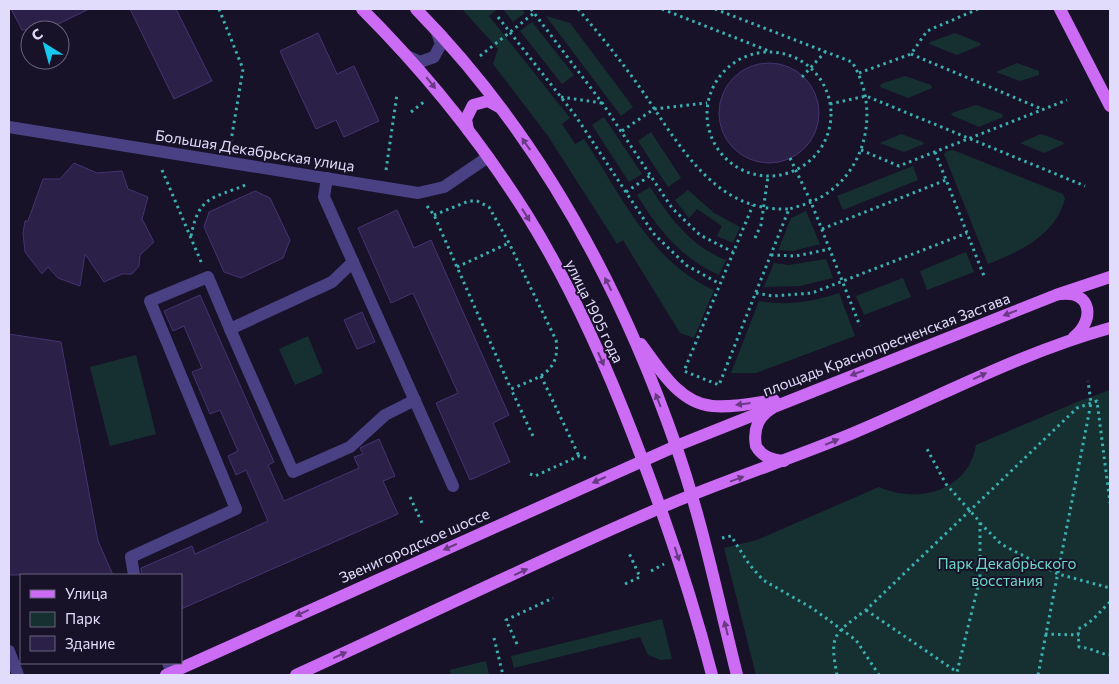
<svg xmlns="http://www.w3.org/2000/svg" width="1119" height="684" viewBox="0 0 1119 684" font-family="Commissioner,sans-serif">
<style>
.green{fill:#163031}
.building{fill:#2b2047;stroke:#453372}
.lines{fill:none;stroke-linecap:round;stroke-linejoin:round}
.path{stroke:#3ab0b2;stroke-width:3;stroke-dasharray:2.5 4;stroke-linecap:butt}
.minor{stroke:#494183;stroke-width:12}
.major{stroke:#cc6bf4;stroke-width:12}
.oneway{fill:#693a84}
.labels{text-anchor:middle;dominant-baseline:central;stroke-width:4;stroke-linejoin:round;paint-order:stroke}
.street-label{font-size:15px;fill:#e2dcfc;stroke:#181228}
.park-label{font-size:15px;fill:#6cd8c6;stroke:#181228}
</style>
<rect width="100%" height="100%" fill="#181228"/>
<g class="green">
<path d="M462 9H498L489 16 570 118 562 124 575 144 584 139C620 193 651 263 714 290L694 338 680 333 623 240 617 244 548 136 493 64 498 49Z"/>
<path d="M503 9H522L525 13 513 22Z"/>
<path d="M546 16 570 23 633 107 621 116Z"/>
<path d="M532 22 574 75 562 84 520 31Z"/>
<path d="M955 33 980 43 981 45 957 55 929 44 930 42Z"/>
<path d="M1017 63 1039 71V75L1020 81 996 72Z"/>
<path d="M905 76 931 85 932 88 908 98 880 87 881 84Z"/>
<path d="M976 105 1002 114 1003 117 979 127 951 115 952 113Z"/>
<path d="M604 117 642 174 629 182 592 125Z"/>
<path d="M651 132 681 178 668 187 638 141Z"/>
<path d="M901 134 923 142 924 144 904 152 880 143Z"/>
<path d="M1041 134 1063 142 1064 144 1044 153 1020 143Z"/>
<path d="M953 150 1063 194 1065 199C1055 235 1021 251 988 264L944 154 947 151Z"/>
<path d="M913 166 918 180 843 210 837 196Z"/>
<path d="M650 187C670 218 690 246 726 260L719 275C681 258 659 230 637 195Z"/>
<path d="M688 190 714 213 740 227 733 243 717 236 722 226 697 209 689 218 675 200Z"/>
<path d="M806 211 820 244 793 251 778 250 791 218Z"/>
<path d="M966 252 974 272 927 290 920 271Z"/>
<path d="M826 259 833 278 800 286 764 287 774 263 789 265Z"/>
<path d="M903 278 911 297 864 315 856 296Z"/>
<path d="M839 293 855 336 756 373H731L759 301C787 306 812 302 839 293Z"/>
<path d="M308 336 323 373 295 385 279 349Z"/>
<path d="M136 355 156 434 110 446 90 367Z"/>
<path d="M1110 390V675H756L724 548 757 540 879 487C917 504 968 492 976 445L1077 402Z"/>
<path d="M662 619 672 659 661 660 648 655 640 637 514 668 511 656Z"/>
<path d="M486 661 489 675H451L450 670Z"/>
</g>
<g class="building">
<path d="M11 9H89L46 30H22Z"/>
<path d="M130 9H176L212 81 174 99Z"/>
<path d="M318 33 337 74 354 66 379 121 344 137 336 120 316 129 280 51Z"/>
<circle cx="769" cy="113" r="50"/>
<path d="M74 163 97 173 122 171 128 189 148 197 142 219 154 242 140 255 139 266 132 274H122L104 282 85 254 80 286 58 278 48 267 42 274 25 252 23 233 25 221H28L43 179H60Z"/>
<path d="M255 191 270 198 290 240 283 258 241 278 224 272 204 227 209 212Z"/>
<path d="M397 210 414 248 431 240 509 415 493 423 510 462 470 480 436 403 458 393 413 293 391 303 358 228Z"/>
<path d="M200 295 274 462 268 465 284 501 359 468 354 457 363 454 360 448 362 447 379 439 395 476 383 481 398 514 181 609V575H142L141 568 192 546 195 554 268 521 246 470 236 475 228 456 238 451 220 410 210 414 192 372 202 368 184 326 173 331 164 311Z"/>
<path d="M362 312 375 342 357 349 344 320Z"/>
<path d="M9 334 61 342 98 541 113 575H9Z"/>
</g>
<g class="lines">
<g class="path">
<path d="M219 9 243 69 231 141"/>
<path d="M531 9 603 104 672 208 700 235 733 252"/>
<path d="M578 9C596 30 614 52 630 74 673 130 706 213 789 209"/>
<path d="M662 9 769 51"/>
<path d="M715 9 852 62C882 110 866 179 811 202 804 205 796 207 789 209L719 385 684 371 753 205"/>
<path d="M498 17 575 115 653 233 686 265 720 284"/>
<circle cx="769" cy="114" r="62"/>
<path d="M911 54 1042 109"/>
<path d="M480 56 534 13"/>
<path d="M859 73 911 54 927 31 978 9"/>
<path d="M802 77 825 52"/>
<path d="M561 97 602 103"/>
<path d="M830 104 866 96 1085 186"/>
<path d="M411 112 425 101"/>
<path d="M622 131 654 109 707 103"/>
<path d="M861 150 899 166 1067 100"/>
<path d="M935 152 984 276"/>
<path d="M790 158 811 202 860 326"/>
<path d="M162 170 202 264"/>
<path d="M386 170 397 94"/>
<path d="M626 192 651 175"/>
<path d="M427 206 434 215 511 389"/>
<path d="M434 215 469 201H477L489 207 509 243 556 340C561 373 537 378 511 389L533 436"/>
<path d="M822 229 946 180"/>
<path d="M191 236C199 195 212 199 248 184"/>
<path d="M755 238 761 225 768 176"/>
<path d="M771 255 796 256 830 249"/>
<path d="M457 267 509 243"/>
<path d="M756 293 773 296 812 293 967 233"/>
<path d="M541 376 579 456"/>
<path d="M530 474 535 476 579 456 586 458"/>
<path d="M410 497 422 523"/>
<path d="M980 523 1001 544 1058 574 1110 588"/>
<path d="M722 538 731 536 749 564 763 580 812 608 856 640 879 675"/>
<path d="M651 571 664 564"/>
<path d="M625 584 640 577 629 553"/>
<path d="M1110 602C1099 612 1092 623 1078 629L1079 647C1093 648 1099 654 1110 655"/>
<path d="M866 610 957 672 980 578V522L946 484 927 449"/>
<path d="M1045 634 1079 635"/>
<path d="M494 638 503 675"/>
<path d="M517 644 506 620 553 598"/>
<path d="M837 675C829 634 834 634 866 610L1077 408 1097 401 1110 503"/>
<path d="M1038 675 1091 403 1088 381"/>
</g>
<g class="minor">
<path d="M407 56 420 62 434 57 441 44 436 30"/>
<path d="M9 127 418 193 444 187 488 157"/>
<path d="M327 178 324 197 453 486"/>
<path d="M230 329 293 472 350 447 385 415 415 400"/>
<path d="M134 575 131 557 236 509 150 301 208 277 230 329 332 282 353 262"/>
<path d="M9 651 18 675"/>
<path d="M168 663 172 672"/>
</g>
<g class="major">
<path d="M362 9C424 71 480 140 527 215 570 284 604 360 633 435 664 514 691 593 712 675"/>
<path d="M416 9C536 131 620 285 676 446 702 520 718 599 737 675"/>
<path d="M1060 9 1110 106"/>
<path d="M468 130 466 119 473 105 488 101 499 107"/>
<path d="M1061 294C1092 291 1095 320 1074 337"/>
<path d="M641 344C659 368 679 403 712 406 732 408 755 403 774 400"/>
<path d="M771 409C758 417 753 430 756 446 762 457 772 460 784 461"/>
<path d="M166 675 676 446 1056 295 1110 277"/>
<path d="M296 675C417 620 537 561 660 508 723 481 788 460 851 434 937 398 1020 353 1110 328"/>
</g>
</g>
<defs><path id="oneway-solid" d="M-6-.8H1V-3.2L6.5 0L1 3.2V.8H-6Z" transform="scale(1.25)"/></defs>
<g class="oneway">
<use href="#oneway-solid" transform="translate(431 83) rotate(51)"/>
<use href="#oneway-solid" transform="translate(526 144) rotate(-125)"/>
<use href="#oneway-solid" transform="translate(526 215) rotate(58)"/>
<use href="#oneway-solid" transform="translate(608 284) rotate(-117)"/>
<use href="#oneway-solid" transform="translate(1010 313) rotate(159)"/>
<use href="#oneway-solid" transform="translate(601 359) rotate(66)"/>
<use href="#oneway-solid" transform="translate(857 373) rotate(159)"/>
<use href="#oneway-solid" transform="translate(980 376) rotate(-25)"/>
<use href="#oneway-solid" transform="translate(658 400) rotate(-111)"/>
<use href="#oneway-solid" transform="translate(743 404) rotate(173)"/>
<use href="#oneway-solid" transform="translate(832 442) rotate(-23)"/>
<use href="#oneway-solid" transform="translate(737 479) rotate(-20)"/>
<use href="#oneway-solid" transform="translate(599 480) rotate(156)"/>
<use href="#oneway-solid" transform="translate(450 547) rotate(156)"/>
<use href="#oneway-solid" transform="translate(677 554) rotate(72)"/>
<use href="#oneway-solid" transform="translate(521 572) rotate(-25)"/>
<use href="#oneway-solid" transform="translate(302 613) rotate(155)"/>
<use href="#oneway-solid" transform="translate(726 628) rotate(-104)"/>
<use href="#oneway-solid" transform="translate(340 655) rotate(-24)"/>
</g>
<g class="labels">
<g class="street-label">
<text transform="translate(255 150) rotate(9)">Большая Декабрьская улица</text>
<text transform="translate(595 311) rotate(64)">улица 1905 года</text>
<text transform="translate(886 344) rotate(-21)">площадь Краснопресненская Застава</text>
<text transform="translate(414 545) rotate(-24)">Звенигородское шоссе</text>
</g>
<g class="park-label">
<text x="1007" y="563">Парк Декабрьского<tspan x="1007" dy="17">восстания</tspan></text>
</g>
</g>
<rect width="1119" height="684" fill="none" stroke="#e2dcfc" stroke-width="20"/>
<rect x="20" y="574" width="162" height="90" fill="#181228" stroke="#69637d"/>
<rect x="30" y="590" width="25" height="8" fill="#cc6bf4" stroke="#69637d"/>
<text x="65" y="599" font-size="15" fill="#e2dcfc">Улица</text>
<rect x="30" y="612" width="25" height="15" fill="#163031" stroke="#69637d"/>
<text x="65" y="624" font-size="15" fill="#e2dcfc">Парк</text>
<rect x="30" y="636" width="25" height="15" fill="#2b2047" stroke="#69637d"/>
<text x="65" y="649" font-size="15" fill="#e2dcfc">Здание</text>
<g transform="translate(45 45) rotate(323)"><circle r="24" fill="#181228" stroke="#69637d"/>
<path d="M0-4L9 19L0 12L-9 19Z" fill="#16c7ee"/>
<text y="-8" font-size="14" font-weight="bold" text-anchor="middle" fill="#e2dcfc">С</text>
</g>
</svg>
